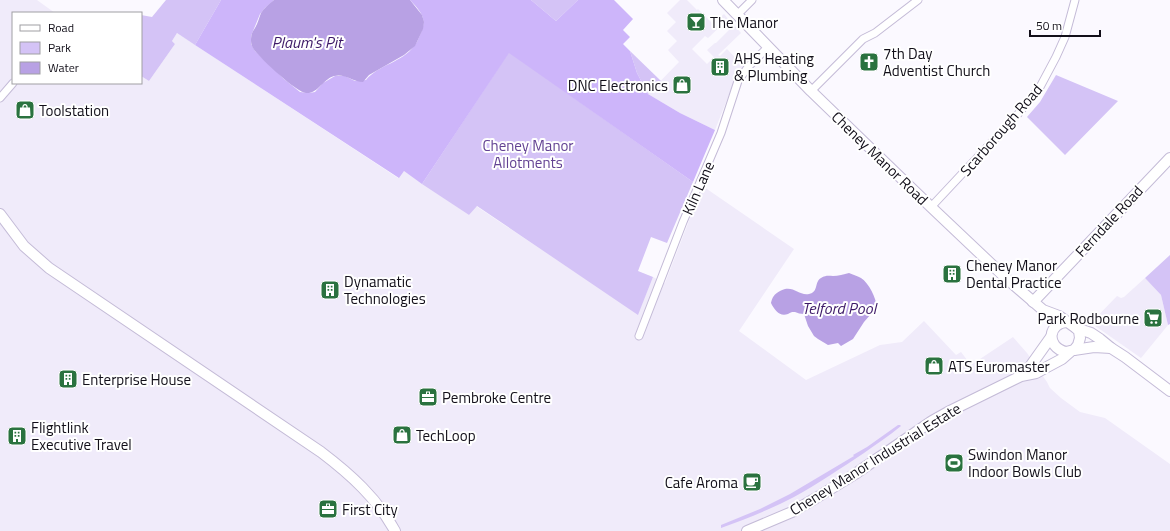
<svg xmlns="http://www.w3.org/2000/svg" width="1170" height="531" viewBox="0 0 1170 531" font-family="'Titillium Web',sans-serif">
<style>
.built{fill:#f0ebfa}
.green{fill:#d4c3f6}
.forest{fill:#cdb5fa}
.water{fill:#b8a1e4}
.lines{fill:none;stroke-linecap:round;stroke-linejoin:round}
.street-casing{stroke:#c4bbd7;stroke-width:9}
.secondary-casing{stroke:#c4bbd7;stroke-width:12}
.street{stroke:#fff;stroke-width:7}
.secondary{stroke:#fff;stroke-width:10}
.labels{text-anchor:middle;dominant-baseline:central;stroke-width:4;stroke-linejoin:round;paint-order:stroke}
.poi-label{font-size:15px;fill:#120f19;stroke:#fff;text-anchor:start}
.street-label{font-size:15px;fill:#120f19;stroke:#fff}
.park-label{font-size:15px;fill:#634293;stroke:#fff}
.water-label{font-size:16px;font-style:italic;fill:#3d1967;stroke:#fff}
</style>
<rect width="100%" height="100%" fill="#fbf9ff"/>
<g class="built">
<path d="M0 0H37L55 13H13V83H141V76L149 81 175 44 172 41 177 33 398 178 404 171 469 215 476 206 638 314 653 277 665 283 692 213 704 187 794 249 739 331 806 380 880 345 902 342 924 321 956 355 961 352 971 365 1013 337 1027 353 1047 382 1050 388 1061 398 1080 412 1105 418 1170 464V531H0Z"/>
<path d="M680 0H687L697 10 698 9 713 24 724 14 728 19 708 38 705 36 692 49 707 64 714 57 707 50 715 43H716L734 25 741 33 718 55 720 56 727 49 743 66 734 82 715 130 680 113 648 94 679 62 668 50 677 41 667 31 676 22 667 13Z"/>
<path d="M1145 278 1161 295 1168 325 1141 358 1091 323 1117 296 1121 298 1124 297Z"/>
</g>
<g class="green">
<path d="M166 0H221L195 45 177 33 172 41 175 44 149 81 141 76V15L152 17Z"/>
<path d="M531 0H578L556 21Z"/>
<path d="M630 51 661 81 648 94 637 73Z"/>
<path d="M509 52 693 182 667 243 651 237 638 271 653 277 638 315 477 206 469 215 422 184Z"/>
<path d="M1056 75 1118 101 1065 155 1027 117 1040 102Z"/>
<path d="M1170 255V324L1168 325 1161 295 1145 278Z"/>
<path d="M898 425H900L901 426C889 436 876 444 864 453 841 468 818 484 794 497 771 509 746 519 721 528V525L760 509 790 494 854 456 853 455 867 447Z"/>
</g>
<path class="forest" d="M221 0H274L265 8 260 14 251 36V44L255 51 284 79 300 92 309 93 315 92 323 83 335 76H345L355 81 366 80C378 65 403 62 414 46 417 43 418 39 420 35 428 18 421 12 410 0H531L556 21 578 0H614L633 19 623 30 630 37 623 44 630 51 637 73 648 94 680 113 715 130 693 182 509 53 422 184 404 171 399 178 195 45Z"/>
<g class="water">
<path d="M274 0H410L422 15 424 22 423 29 415 46 404 55 369 75 363 82C353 82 345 73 334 76 323 79 318 94 306 93 297 93 257 56 253 48 251 45 251 42 251 39 251 34 253 31 255 28 258 23 259 18 261 13 264 8 269 4 274 0Z"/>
<path d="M849 273C853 275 858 276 861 278 869 283 876 298 877 307L864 322 853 339 841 346 838 343 828 345 818 339 814 336 808 326 804 314C800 314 798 313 795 312 791 312 792 312 788 314 780 317 775 311 771 303 772 298 774 294 780 291 793 284 798 296 809 294 819 292 814 282 821 278 826 275 829 276 833 276 838 276 844 274 849 273Z"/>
</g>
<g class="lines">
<defs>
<g id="street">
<path d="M737 15 752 0"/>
<path d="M811 91 863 39 875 33 918 0"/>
<path d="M0 98 13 83"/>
<path d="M931 207 1019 113 1040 87 1056 57 1065 37 1075 0"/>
<path d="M639 336 683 222 721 133 738 81 748 67 768 47"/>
</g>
<g id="secondary">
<path d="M723 0 811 91 931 207 1007 279 1043 310 1059 316 1076 328 1079 331 1080 338 1078 345 1074 350 1066 352C1045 347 1048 322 1068 322"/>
<path d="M0 214 24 246 49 268 321 452C350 474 377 498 395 531"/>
<path d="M1033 302 1170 158"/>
<path d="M1076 328 1091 333 1100 339 1111 348 1125 357 1170 391"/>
<path d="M1074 350 1094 347 1111 348"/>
<path d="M1024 375 1051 337"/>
<path d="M747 531 792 512 816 498 855 474 932 421 948 412 1021 376 1036 373 1047 367 1062 359 1070 352"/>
</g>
</defs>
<use href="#street" class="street-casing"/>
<use href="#secondary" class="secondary-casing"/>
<use href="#street" class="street"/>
<use href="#secondary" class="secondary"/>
</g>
<defs>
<symbol id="bar-square" viewBox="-11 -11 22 22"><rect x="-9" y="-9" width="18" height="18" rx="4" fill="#2a723f" stroke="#fff"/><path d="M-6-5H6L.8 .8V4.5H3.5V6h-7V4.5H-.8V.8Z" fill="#fff"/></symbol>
<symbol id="church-square" viewBox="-11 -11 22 22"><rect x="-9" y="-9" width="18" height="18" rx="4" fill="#2a723f" stroke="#fff"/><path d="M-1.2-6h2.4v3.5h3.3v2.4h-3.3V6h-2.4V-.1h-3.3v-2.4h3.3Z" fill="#fff"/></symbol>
<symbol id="building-square" viewBox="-11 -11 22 22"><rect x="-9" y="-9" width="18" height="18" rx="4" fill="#2a723f" stroke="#fff"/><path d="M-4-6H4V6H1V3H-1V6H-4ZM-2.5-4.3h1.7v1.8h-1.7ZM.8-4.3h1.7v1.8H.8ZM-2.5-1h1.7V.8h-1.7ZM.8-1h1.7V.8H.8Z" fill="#fff"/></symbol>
<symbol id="shop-square" viewBox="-11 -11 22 22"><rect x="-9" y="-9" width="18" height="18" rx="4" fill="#2a723f" stroke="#fff"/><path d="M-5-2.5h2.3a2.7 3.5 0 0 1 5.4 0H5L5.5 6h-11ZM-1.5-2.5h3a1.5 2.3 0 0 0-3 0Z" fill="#fff"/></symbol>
<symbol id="supermarket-square" viewBox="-11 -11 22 22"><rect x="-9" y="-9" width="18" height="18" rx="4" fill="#2a723f" stroke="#fff"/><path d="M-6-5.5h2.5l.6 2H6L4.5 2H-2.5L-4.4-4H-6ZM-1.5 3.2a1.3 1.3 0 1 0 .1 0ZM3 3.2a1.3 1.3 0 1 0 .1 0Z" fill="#fff"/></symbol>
<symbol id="office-square" viewBox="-11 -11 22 22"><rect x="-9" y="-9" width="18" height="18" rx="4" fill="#2a723f" stroke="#fff"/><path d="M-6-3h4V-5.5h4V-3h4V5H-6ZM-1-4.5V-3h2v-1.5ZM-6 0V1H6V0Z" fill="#fff"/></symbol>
<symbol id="stadium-square" viewBox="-11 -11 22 22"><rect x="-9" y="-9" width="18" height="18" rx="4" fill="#2a723f" stroke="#fff"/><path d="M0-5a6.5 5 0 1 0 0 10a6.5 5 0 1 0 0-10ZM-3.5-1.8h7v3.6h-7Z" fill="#fff"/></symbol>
<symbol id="cafe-square" viewBox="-11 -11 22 22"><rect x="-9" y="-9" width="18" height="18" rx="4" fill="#2a723f" stroke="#fff"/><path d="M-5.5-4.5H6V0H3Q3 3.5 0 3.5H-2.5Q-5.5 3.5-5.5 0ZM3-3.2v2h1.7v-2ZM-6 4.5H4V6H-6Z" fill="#fff"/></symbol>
</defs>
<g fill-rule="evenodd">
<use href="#bar-square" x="685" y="11" width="22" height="22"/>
<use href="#church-square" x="858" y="51" width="22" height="22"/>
<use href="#building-square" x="709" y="56" width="22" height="22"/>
<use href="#shop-square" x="671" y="74" width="22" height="22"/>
<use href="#shop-square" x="14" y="99" width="22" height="22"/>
<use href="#building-square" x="941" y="263" width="22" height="22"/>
<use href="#building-square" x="319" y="279" width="22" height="22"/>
<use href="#supermarket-square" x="1142" y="307" width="22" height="22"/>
<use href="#shop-square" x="923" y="355" width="22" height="22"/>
<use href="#building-square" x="57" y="368" width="22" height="22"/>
<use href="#office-square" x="417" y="386" width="22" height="22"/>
<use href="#shop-square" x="391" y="424" width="22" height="22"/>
<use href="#building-square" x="6" y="425" width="22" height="22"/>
<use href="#stadium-square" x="943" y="452" width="22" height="22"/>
<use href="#cafe-square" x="741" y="471" width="22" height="22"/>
<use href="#office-square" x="317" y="498" width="22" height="22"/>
</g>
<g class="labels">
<g class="poi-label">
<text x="710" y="22">The Manor</text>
<text x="883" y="53">7th Day<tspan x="883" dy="17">Adventist Church</tspan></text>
<text x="734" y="58">AHS Heating<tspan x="734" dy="17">&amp; Plumbing</tspan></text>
<text x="668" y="85" text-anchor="end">DNC Electronics</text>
<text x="39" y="110">Toolstation</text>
<text x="966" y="265">Cheney Manor<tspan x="966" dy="17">Dental Practice</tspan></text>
<text x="344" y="281">Dynamatic<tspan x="344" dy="17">Technologies</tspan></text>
<text x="1139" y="318" text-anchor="end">Park Rodbourne</text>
<text x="948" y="366">ATS Euromaster</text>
<text x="82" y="379">Enterprise House</text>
<text x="442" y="397">Pembroke Centre</text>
<text x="31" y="427">Flightlink<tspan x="31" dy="17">Executive Travel</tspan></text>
<text x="416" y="435">TechLoop</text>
<text x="968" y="454">Swindon Manor<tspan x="968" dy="17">Indoor Bowls Club</tspan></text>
<text x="738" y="482" text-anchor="end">Cafe Aroma</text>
<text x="342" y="509">First City</text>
</g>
<g class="street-label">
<text transform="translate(1001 130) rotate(-49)">Scarborough Road</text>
<text transform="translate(880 158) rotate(44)">Cheney Manor Road</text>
<text transform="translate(698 188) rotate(-66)">Kiln Lane</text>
<text transform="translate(1109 221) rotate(-47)">Ferndale Road</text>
<text transform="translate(875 459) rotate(-32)">Cheney Manor Industrial Estate</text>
</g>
<g class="park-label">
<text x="528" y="145">Cheney Manor<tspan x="528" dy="17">Allotments</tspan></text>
</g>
<g class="water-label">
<text x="307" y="42">Plaum's Pit</text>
<text x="839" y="308">Telford Pool</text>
</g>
</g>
<rect x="12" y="12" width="130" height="72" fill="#ffffff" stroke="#a09fa3"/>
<rect x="20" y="25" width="20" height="6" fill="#ffffff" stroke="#a09fa3"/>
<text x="48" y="32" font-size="12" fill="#120f19">Road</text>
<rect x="20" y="42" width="20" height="12" fill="#d4c3f6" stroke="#a09fa3"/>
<text x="48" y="52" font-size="12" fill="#120f19">Park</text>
<rect x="20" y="62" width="20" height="12" fill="#b8a1e4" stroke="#a09fa3"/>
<text x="48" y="72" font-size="12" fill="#120f19">Water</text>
<path d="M1030 30v6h70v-6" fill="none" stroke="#120f19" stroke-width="2"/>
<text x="1036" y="30" font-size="12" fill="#120f19" stroke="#ffffff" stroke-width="3" paint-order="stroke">50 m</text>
</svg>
